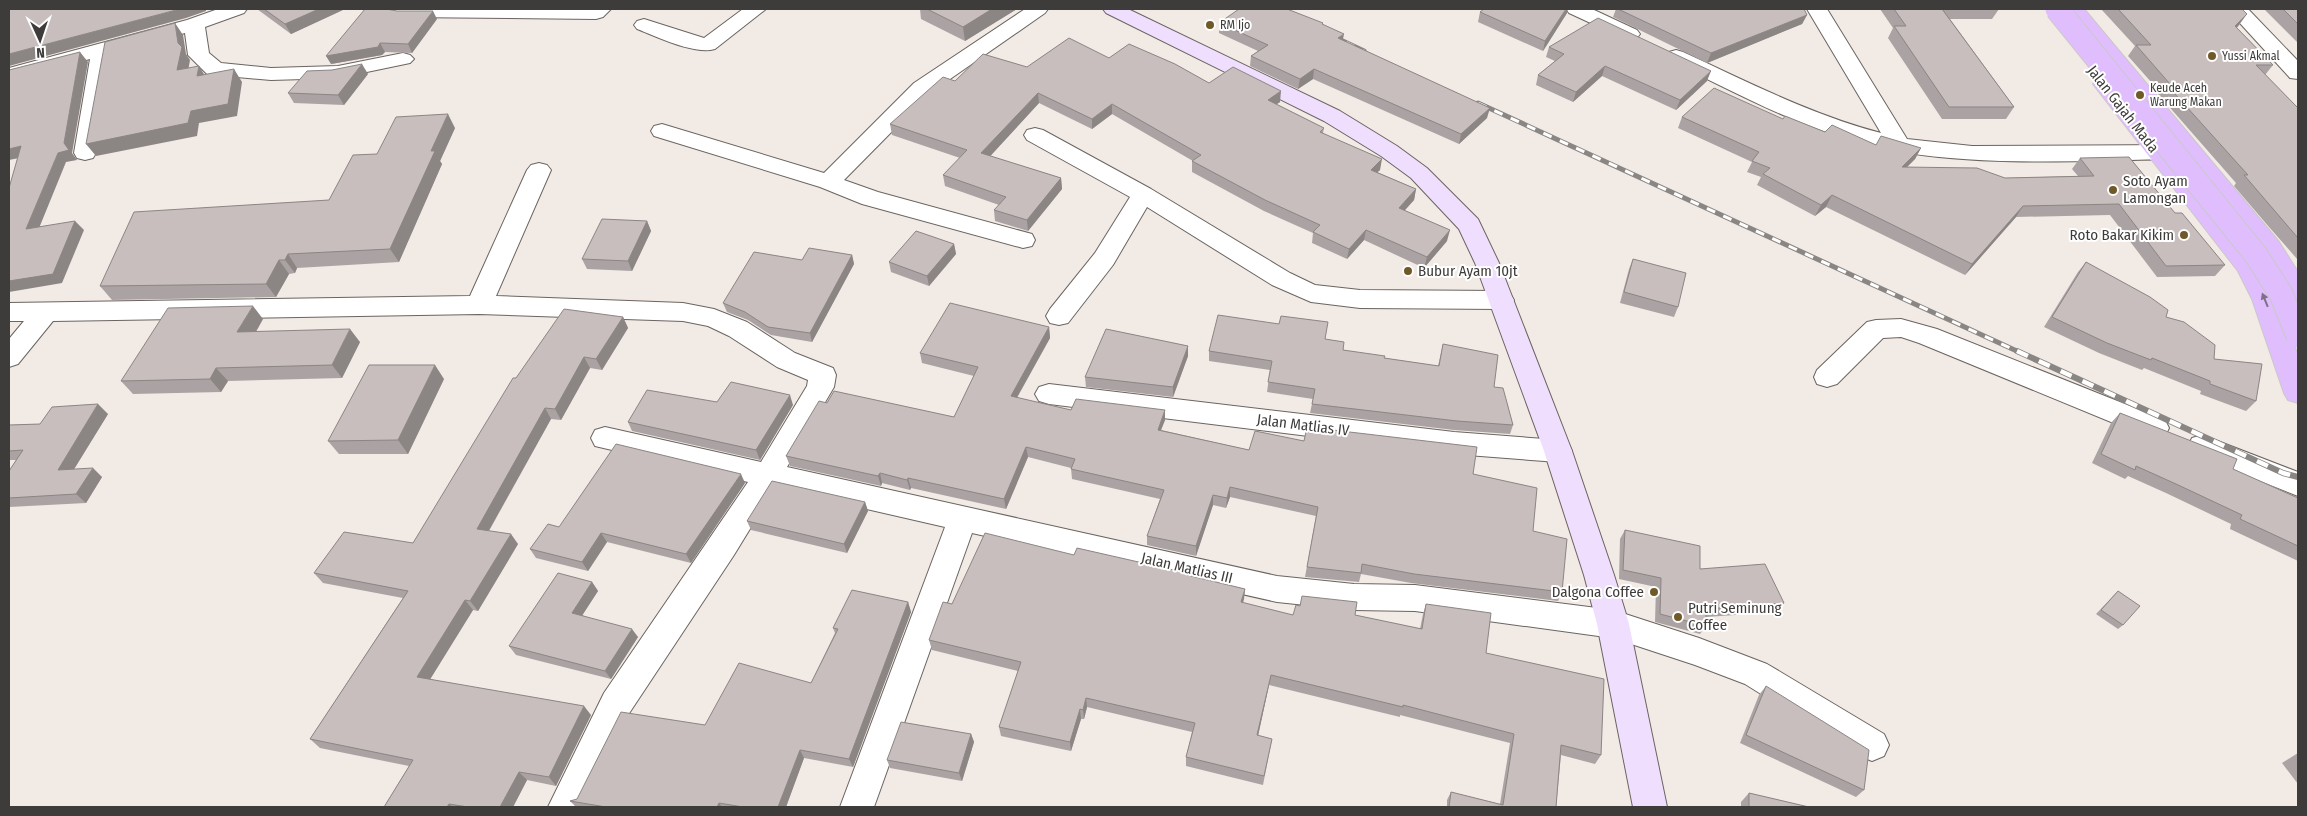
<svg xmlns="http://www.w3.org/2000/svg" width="2307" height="816" viewBox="0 0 2307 816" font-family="'Fira Sans Condensed',sans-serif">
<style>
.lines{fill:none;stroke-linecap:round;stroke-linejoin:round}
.street-casing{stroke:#6b6460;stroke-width:2}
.secondary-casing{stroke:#6b6460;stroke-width:2}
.primary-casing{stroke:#c9c8c8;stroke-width:2}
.street{fill:#fff;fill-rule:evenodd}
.secondary{fill:#f0deff;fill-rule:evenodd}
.primary{fill:#e0befe;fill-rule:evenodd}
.rail-far1-casing{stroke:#8a8683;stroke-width:5}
.rail-casing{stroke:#8a8683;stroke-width:6}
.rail-far1{stroke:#fff;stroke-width:3;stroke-dasharray:9;stroke-linecap:butt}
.rail{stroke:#fff;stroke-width:4.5;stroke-dasharray:12;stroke-linecap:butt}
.primary-bridge-casing{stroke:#c9c8c8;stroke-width:25;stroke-linecap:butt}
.primary-bridge{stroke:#e0befe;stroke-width:23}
.wall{fill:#aba3a3}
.shaded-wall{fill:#8b8584}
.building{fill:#c7bebd;stroke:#8b8584}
.oneway{fill:#7f7088}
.poi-dot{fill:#6f5929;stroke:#fff;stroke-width:2}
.labels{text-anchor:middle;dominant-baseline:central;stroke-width:4;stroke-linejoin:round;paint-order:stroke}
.far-poi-label{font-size:12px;fill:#3e3c3a;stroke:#fff;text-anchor:start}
.street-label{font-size:15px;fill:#3e3c3a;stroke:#fff}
.poi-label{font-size:15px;fill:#3e3c3a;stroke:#fff;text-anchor:start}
</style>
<rect width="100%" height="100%" fill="#f1eae5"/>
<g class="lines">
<defs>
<g id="street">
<path d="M218 9H247L244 13 205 27 209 53 221 63 271 68 338 66 403 53 410 55 414 59 410 63 338 78 271 80 215 75 207 74 188 55 185 33 112 53 96 153 93 158 85 160 77 158 74 153 90 59 9 80V68L187 20Z"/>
<path d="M370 9H611L603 17 596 19 402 17 373 13Z"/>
<path d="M743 9H766L715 49C694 55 658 37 637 29L634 25 637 21 644 19 704 38Z"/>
<path d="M1025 9H1048L1045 13 930 93 844 180 878 192 1032 234 1035 240 1032 246 1023 248 862 204 820 187 654 136 651 131 654 126 662 124 824 173 914 83Z"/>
<path d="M1566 9H1592L1637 30 1640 34 1637 38 1630 40 1623 38 1569 13Z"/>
<path d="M1807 9H1827L1907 139 1972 146 2182 145 2190 147 2193 152 2190 157 2182 159C2090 160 1992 167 1901 152 1820 139 1742 96 1669 60L1665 56 1669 52 1676 50 1683 52C1748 82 1812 115 1881 133Z"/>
<path d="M2227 9H2248L2298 61V79L2290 78Z"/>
<path d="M1035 128 1043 130 1151 189 1290 273 1315 285 1360 290 1501 291 1510 294 1514 300 1510 306 1501 309 1360 308 1311 302 1272 285 1147 207 1113 265 1068 323 1059 325 1050 323 1046 316 1050 309 1095 253 1130 197 1027 140 1024 135 1027 130Z"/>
<path d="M539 163 547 165 551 170 496 296 683 303 714 309 747 322 795 353 833 368 836 375 834 387 787 467 1277 576 1354 584 1415 585 1613 610 1699 638 1767 664 1884 734 1889 745 1884 756 1872 761 1860 756 1745 684 1695 665 1613 638 1415 611 1354 610 1277 602 972 533 874 807H840L945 527 775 488 734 555 628 715 583 807H548L604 693 748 482 595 446 591 438 595 430 605 427 761 462 807 386 808 380 777 367 729 336 708 326 683 321 479 314 53 321 18 364 9 367V339L24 321H9V303L470 296 527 170 531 165Z"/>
<path d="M1901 319 1937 329 2165 420 2169 428 2165 436 2155 439 2145 436 1919 343 1901 337 1883 338 1837 384 1827 387 1817 384 1814 377 1817 370 1867 322 1876 320Z"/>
<path d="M1049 384 1454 432 1558 440 1568 443 1572 451 1568 459 1558 462 1454 454 1049 404 1039 401 1035 394 1039 387Z"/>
<path d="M2202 435 2298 472V496L2192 454 2188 446 2192 438Z"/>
</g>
<path id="secondary" d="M1103 9H1128L1340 111 1397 146 1427 168 1478 219 1499 263 1572 451 1614 575 1629 624 1667 807H1633L1597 624 1584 575 1544 451 1475 263 1459 229 1411 178 1381 156 1324 121 1106 13Z"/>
<g id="primary">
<path d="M2064 9H2084L2279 242 2298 272V301L2289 298 2261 254Z"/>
<path d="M2104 78 2112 79 2261 267 2278 299 2298 356V403L2288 400 2284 393 2252 299 2238 271 2093 84 2096 79Z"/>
</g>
</defs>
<use href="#street" class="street-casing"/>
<use href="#secondary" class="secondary-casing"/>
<use href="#primary" class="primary-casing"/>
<use href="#street" class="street"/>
<use href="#secondary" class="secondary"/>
<use href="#primary" class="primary"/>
<defs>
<g id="rail-far1">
<path d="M1330 35 1364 51"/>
<path d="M1478 103 2019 352"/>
</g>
<path id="rail" d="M2017 351 2283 473 2298 477"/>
</defs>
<use href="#rail-far1" class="rail-far1-casing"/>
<use href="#rail" class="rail-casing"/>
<use href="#rail-far1" class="rail-far1"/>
<use href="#rail" class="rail"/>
<defs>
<path id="primary-bridge" d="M2057 9 2256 255 2281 294 2298 336"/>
</defs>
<use href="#primary-bridge" class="primary-bridge-casing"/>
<use href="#primary-bridge" class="primary-bridge"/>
</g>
<g class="wall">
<path d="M257 9H345L291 34Z"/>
<path d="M920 9H1017L965 41 921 19Z"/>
<path d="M1616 9H1804L1807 15 1802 24 1707 63 1613 17Z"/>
<path d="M1880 9H1999L1992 19H1950L2014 107 2006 119H1942L1888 38 1893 28Z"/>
<path d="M2101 9H2242L2239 25 2237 28 2273 65 2265 75 2298 108V260L2269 227 2234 186 2236 183 2158 94 2160 92 2128 56 2135 46Z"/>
<path d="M2264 9H2298V43Z"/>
<path d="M1480 12 1567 13 1543 51 1478 22Z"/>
<path d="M437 19 412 53 385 52 382 55 331 64Z"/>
<path d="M1219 23H1323V25L1343 41 1487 118 1459 144 1313 79 1298 89 1250 66 1251 56 1258 51 1219 33Z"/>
<path d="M1549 47 1707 81 1676 110 1602 76 1573 102 1536 85 1538 75 1555 61 1546 57Z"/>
<path d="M1109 58 1280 102 1276 104 1324 128 1323 133 1380 170 1377 172 1416 189 1414 200 1404 211 1447 241 1424 268 1364 240 1347 259 1312 243 1313 233 1264 211 1192 172V161H1193L1112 114 1092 129 1039 103 990 156 1061 178 1062 189 1028 231 995 221 994 210 999 205 945 186 943 175 960 158 892 135 890 124 955 81 1027 67Z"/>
<path d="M368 74 344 105 294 103 288 93Z"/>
<path d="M1682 117 1783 119 1825 132 1876 145 1921 148 1915 159 1907 167 2005 178 2078 176 2072 169 2080 158 2175 213 2225 265 2215 276 2157 277 2110 215 2016 217 1965 275 1826 207 1815 216 1757 185 1761 177 1747 172 1752 162 1678 128Z"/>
<path d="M455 128 440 161 442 164 399 262 297 268 295 273 289 274 276 297 112 300 100 286 329 200 377 154Z"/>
<path d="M647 221 651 231 632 271 587 269 582 259Z"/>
<path d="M954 244 956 254 929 286 891 272 889 262Z"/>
<path d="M852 255 854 264 812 342 771 335 748 320 727 312 723 303 802 260Z"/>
<path d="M1633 259 1678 307 1674 317 1620 303 1629 269Z"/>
<path d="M2086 262 2166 317 2214 359 2256 401 2246 411 2200 394 2201 391 2144 368 2142 370 2099 353 2044 327 2078 272Z"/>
<path d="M623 317 628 328 602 370 590 368 561 420 551 419 489 531 518 544 478 611 473 610 430 679 591 715 556 786 527 780 513 807H384L409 766 320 748 310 739 403 598 323 583 314 573 413 543 516 378Z"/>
<path d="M263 319 256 332 360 342 342 378 228 381 221 392 133 394 121 381Z"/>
<path d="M1049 327 1050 338 1017 398 1071 410H1165V420L1161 430 1249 450 1304 441 1473 474 1533 531 1562 592 1558 601 1411 583 1361 574 1359 582 1305 577 1316 516 1230 497 1226 508 1213 505 1196 556 1147 545V536L1160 499 1072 479 1071 468 1028 457 1006 509 911 488 910 490 882 483 881 486 790 466 786 456 827 403 954 417 974 376 922 363 920 353Z"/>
<path d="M1325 339 1343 350 1384 358 1438 366 1443 344 1494 387 1513 425 1510 434 1454 430 1310 413 1313 399 1267 392 1270 370 1209 361V351Z"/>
<path d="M1188 356 1173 397 1086 387 1085 377Z"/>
<path d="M444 379 408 454H339L328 441Z"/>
<path d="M793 405 760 460 632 431 628 422Z"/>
<path d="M2120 413 2233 469 2298 498V561L2230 529 2231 524 2166 493 2128 476 2125 479 2092 463 2111 423Z"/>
<path d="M108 414 74 469 102 477 86 503 9 507V471L16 460H9V425L40 424Z"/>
<path d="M745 483 691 563 607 542 588 571 536 558 530 549 559 527Z"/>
<path d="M865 502 868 511 847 553 751 530 747 521Z"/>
<path d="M1625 530 1700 569 1784 603 1778 612 1706 617V626L1700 634 1655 622 1656 587 1619 579 1620 539Z"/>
<path d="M1074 555 1187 575 1245 589 1243 603 1293 615H1355L1420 629 1423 614 1426 604 1486 653 1601 755 1595 764 1561 755 1556 807H1447V800L1451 792 1500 804 1510 743 1400 715V717L1269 685 1258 736 1272 739 1263 785 1186 766V757L1192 732 1087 707 1084 719H1081L1071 751 1001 736 999 727 1018 671 932 650 929 640 952 604Z"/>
<path d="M592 582 598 591 582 615 638 637 611 679 516 655 509 646Z"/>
<path d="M2118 591 2123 625 2118 629 2096 614Z"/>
<path d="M908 602 911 612 853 767 804 758 786 807H576L570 801 577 799 705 725 811 683 835 633 833 628Z"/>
<path d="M1766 686 1864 790 1856 797 1740 743 1759 695Z"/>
<path d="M971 734 974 742 962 781 890 768 887 760Z"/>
<path d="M2298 753V784L2282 763Z"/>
<path d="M1749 793 1809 807H1741V802Z"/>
</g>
<g class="shaded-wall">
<path d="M180 9H206V11L186 18 9 66V54Z"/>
<path d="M319 9H345L291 34 285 24Z"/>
<path d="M992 9H1017L965 41 963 27Z"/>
<path d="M1566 9H1568L1567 13 1543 51 1545 41Z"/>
<path d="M433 11 437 19 412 53 408 44Z"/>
<path d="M2247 14 2239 25 2227 37 2235 26Z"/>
<path d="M1807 15 1802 24 1707 63 1711 53Z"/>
<path d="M175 23 183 35 186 54 190 60 186 83 177 70 178 43Z"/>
<path d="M1344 34 1342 44 1338 38Z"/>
<path d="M380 43 385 52 382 55 331 64 326 56Z"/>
<path d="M80 52 88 62 72 153 77 160 66 162 35 238 26 229 58 153 64 143Z"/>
<path d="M362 64 368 74 344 105 338 95Z"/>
<path d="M199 66 207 79 197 76Z"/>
<path d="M1605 66 1602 76 1573 102 1576 92Z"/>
<path d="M234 69 242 82 237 116 199 123 197 136 96 156 86 144 191 111Z"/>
<path d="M1314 69 1313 79 1298 89 1300 79Z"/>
<path d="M1711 71 1707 81 1676 110 1680 100Z"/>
<path d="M1281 91 1280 102 1267 111 1268 100Z"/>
<path d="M1038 93 1039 103 983 164 981 153Z"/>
<path d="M1112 104V114L1092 129V119Z"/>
<path d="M1490 108 1487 118 1459 144 1461 134Z"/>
<path d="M448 114 455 128 440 161 442 164 399 262 390 249 431 151Z"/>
<path d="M21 146 29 156 9 160V149Z"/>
<path d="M1921 148 1915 159 1896 178 1902 167Z"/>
<path d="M1382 159 1380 170 1369 180 1371 170Z"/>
<path d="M1061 178 1062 189 1028 231 1027 220Z"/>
<path d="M1416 189 1414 200 1397 219 1399 208Z"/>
<path d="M1832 195 1826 207 1815 216 1821 205Z"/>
<path d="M2023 206 2016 217 1965 275 1972 264Z"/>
<path d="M75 221 84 230 62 283 9 292V281Z"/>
<path d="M647 221 651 231 632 271 628 261Z"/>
<path d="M1366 230 1364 240 1347 259 1349 249Z"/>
<path d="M1450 230 1447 241 1424 268 1427 257Z"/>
<path d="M954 244 956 254 929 286 927 276Z"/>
<path d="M288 254 297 268 295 273 285 260Z"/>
<path d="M852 255 854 264 812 342 810 333Z"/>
<path d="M279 260 289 274 276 297 266 284Z"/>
<path d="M253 306 263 319 248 345 237 332Z"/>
<path d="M623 317 628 328 602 370 596 359Z"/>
<path d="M1049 327 1050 338 1012 406 1011 396Z"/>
<path d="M350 329 360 342 342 378 332 365Z"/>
<path d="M1188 346V356L1173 397V387Z"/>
<path d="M584 357 590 368 561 420 555 409Z"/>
<path d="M435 365 444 379 408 454 398 440Z"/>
<path d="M216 368 228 381 221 392 210 379Z"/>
<path d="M790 395 793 405 760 460 756 450Z"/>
<path d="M98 404 108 414 68 479 58 470Z"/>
<path d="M545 408 551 419 484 539 477 529Z"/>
<path d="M1165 410V420L1157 440 1158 430Z"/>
<path d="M1026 447 1028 457 1006 509 1004 499Z"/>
<path d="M93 468 102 477 86 503 76 494Z"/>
<path d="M880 473 882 483 881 486 878 476Z"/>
<path d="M741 474 745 483 691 563 686 554Z"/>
<path d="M908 478 911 488 910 490 907 480Z"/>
<path d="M1230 487V497L1226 508 1227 498Z"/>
<path d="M1213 495V505L1196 556V546Z"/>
<path d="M865 502 868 511 847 553 844 544Z"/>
<path d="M601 533 607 542 588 571 582 562Z"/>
<path d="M511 534 518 544 478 611 470 601Z"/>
<path d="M592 582 598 591 578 622 572 613Z"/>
<path d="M1245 589 1244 599 1240 612 1241 602Z"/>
<path d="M465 600 473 610 426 686 417 677Z"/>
<path d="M908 602 911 612 853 767 849 759Z"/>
<path d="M632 629 638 637 611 679 605 671Z"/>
<path d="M1271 675 1269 685 1256 745 1257 735Z"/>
<path d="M1086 698 1087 707 1084 719 1083 710Z"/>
<path d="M584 706 591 715 556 786 549 777Z"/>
<path d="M1080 709 1081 719 1071 751 1070 742Z"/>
<path d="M971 734 974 742 962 781 959 773Z"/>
<path d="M800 750 804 758 786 807H778Z"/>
<path d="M519 772 527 780 513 807H500Z"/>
<path d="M719 803 722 807H717Z"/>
<path d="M449 804 453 807H447Z"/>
</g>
<g class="building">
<path d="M9 9H180L9 54Z"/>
<path d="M264 9H319L285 24Z"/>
<path d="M365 9H386L397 11H433L408 44 380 43 378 47 326 56Z"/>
<path d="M927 9H992L963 27Z"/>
<path d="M1239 9H1287L1323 23 1322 24 1344 34 1338 38 1490 108 1461 134 1314 69 1300 79 1251 56 1268 45 1219 23Z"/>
<path d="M1484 9H1566L1545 41 1480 12Z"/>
<path d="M1618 9H1804L1807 15 1711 53Z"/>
<path d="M1894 9H1942L2014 107H1949L1894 26H1906Z"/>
<path d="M2118 9H2242L2247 14 2235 26 2273 65H2256L2298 108V238L2244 175H2248L2166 84H2170L2136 45H2151Z"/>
<path d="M2283 9H2298V24Z"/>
<path d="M1598 18 1711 71 1680 100 1605 66 1576 92 1538 75 1564 54 1549 47Z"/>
<path d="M175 23 178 43 182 47 177 70 199 66 197 76 234 69 228 104 191 111 188 123 86 144 105 42Z"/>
<path d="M1069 38 1109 58 1129 44 1175 64 1209 83 1233 67 1281 91 1268 100 1324 128 1320 132 1382 159 1371 170 1416 189 1399 208 1450 230 1427 257 1366 230 1349 249 1313 232 1320 225 1265 200 1192 161 1201 155 1112 104 1092 119 1038 93 981 153 1061 178 1027 220 994 210 1006 197 943 175 967 150 890 124 943 77 955 81 983 54 1027 67Z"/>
<path d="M80 52 64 143 69 150 58 153 26 229 75 221 53 274 9 281V188L21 146 9 149V70Z"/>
<path d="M362 64 338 95 288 93 307 71 332 70Z"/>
<path d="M1714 88 1783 119 1785 116 1825 132 1832 125 1876 145 1881 136 1921 148 1902 167 1977 168 2005 178 2094 176 2080 158 2129 157 2175 213H2182L2225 265 2166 266 2119 204 2023 206 1972 264 1832 195 1821 205 1763 174 1770 168 1752 161 1759 152 1682 117Z"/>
<path d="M448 114 431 151H435L390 249 288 254 285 260H279L266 284 100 286 134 212 329 200 353 155 377 154 396 117Z"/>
<path d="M602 219 647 221 628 261 582 259Z"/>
<path d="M916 231 954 244 927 276 889 262Z"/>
<path d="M809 248 852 255 810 333 768 327 745 312 723 303 754 252 802 260Z"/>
<path d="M1633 259 1686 273 1678 307 1624 292Z"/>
<path d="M2086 262 2150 297 2168 310 2166 317 2184 322 2215 345 2214 359 2262 364 2256 401 2210 384V381L2152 358 2151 360 2107 343 2052 317Z"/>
<path d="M950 303 1049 327 1011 396 1071 410 1076 399 1165 410 1158 430 1249 450 1255 431 1304 441 1307 427 1477 447 1473 474 1537 488 1533 531 1567 539 1562 592 1414 574 1362 564 1361 573 1307 567 1318 507 1230 487 1227 498 1213 495 1196 546 1147 536 1164 490 1071 469 1075 459 1026 447 1004 499 908 478 907 480 880 473 878 476 786 456 819 401 827 403 834 391 954 417 978 367 920 353Z"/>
<path d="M253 306 237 332 350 329 332 365 216 368 210 379 121 381 168 308Z"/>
<path d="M564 309 623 317 596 359 584 357 555 409 545 408 477 529 511 534 470 601 465 600 417 677 584 706 549 777 519 772 500 807H468L449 804 447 807H384L413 760 310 739 408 591 314 573 344 532 413 543 513 378H516Z"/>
<path d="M1218 315 1279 324 1281 316 1328 322 1325 339 1344 342 1343 350 1385 356 1384 358 1439 366 1443 344 1498 355 1494 387 1503 388 1513 425 1457 421 1312 404 1315 389 1268 382 1272 361 1209 351Z"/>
<path d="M1106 329 1188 346 1173 387 1085 377Z"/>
<path d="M369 365H435L398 440 328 441Z"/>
<path d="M731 382 790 395 756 450 628 422 647 390 717 402Z"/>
<path d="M98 404 58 470 93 468 76 494 9 498V471L23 450 9 451V425L40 424 52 407Z"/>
<path d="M2120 413 2237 459 2233 469 2298 498V546L2240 519 2242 515 2176 484 2136 466 2135 470 2101 454Z"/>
<path d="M616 444 741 474 686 554 601 533 582 562 530 549 548 524 559 527Z"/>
<path d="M772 481 865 502 844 544 747 521Z"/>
<path d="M1625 530 1700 546V569L1765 564 1784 603 1706 609V626L1660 614 1661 578 1623 570Z"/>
<path d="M985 533 1074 555 1077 548 1187 573V575L1245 589 1241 602 1293 615 1296 605 1300 606 1302 596 1357 602 1355 615 1422 629 1426 604 1491 613 1486 653 1604 679 1601 755 1561 745 1556 807H1449L1451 792 1503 805 1514 734 1403 705V707L1271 675 1257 735 1272 739 1264 776 1186 757 1195 723 1086 698 1083 710 1080 709 1070 742 999 727 1021 662 929 640 943 602 952 604Z"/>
<path d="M558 573 592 582 572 613 632 629 605 671 509 646Z"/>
<path d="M852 590 908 602 849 759 800 750 778 807H743L719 803 717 807H606L570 801 577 799 621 712 705 725 739 663 811 683 838 629 833 628Z"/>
<path d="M2118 591 2140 606 2123 625 2101 610Z"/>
<path d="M1766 686 1869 750 1864 790 1746 735Z"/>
<path d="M901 722 971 734 959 773 887 760Z"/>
<path d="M1749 793 1809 807H1749Z"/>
</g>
<defs><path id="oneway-solid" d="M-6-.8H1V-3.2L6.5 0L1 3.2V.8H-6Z" transform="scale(1.25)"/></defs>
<use class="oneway" href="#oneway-solid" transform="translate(2265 300) rotate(-112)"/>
<g class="poi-dot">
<circle cx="1210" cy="25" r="5"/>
<circle cx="2212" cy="56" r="5"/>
<circle cx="2140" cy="95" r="5"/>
<circle cx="2113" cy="190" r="5"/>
<circle cx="2184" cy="235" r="5"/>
<circle cx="1408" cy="271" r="5"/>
<circle cx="1654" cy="592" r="5"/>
<circle cx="1678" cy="617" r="5"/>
</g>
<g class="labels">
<g class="far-poi-label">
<text x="1220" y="25">RM Ijo</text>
<text x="2222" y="56">Yussi Akmal</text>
<text x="2150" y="88">Keude Aceh<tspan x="2150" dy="14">Warung Makan</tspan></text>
</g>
<g class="street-label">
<text transform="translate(2123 109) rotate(52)">Jalan Gajah Mada</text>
<text transform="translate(1303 425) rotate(7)">Jalan Matlias IV</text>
<text transform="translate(1187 568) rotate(13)">Jalan Matlias III</text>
</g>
<g class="poi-label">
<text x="2123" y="181">Soto Ayam<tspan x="2123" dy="17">Lamongan</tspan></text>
<text x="2174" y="235" text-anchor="end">Roto Bakar Kikim</text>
<text x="1418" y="271">Bubur Ayam 10jt</text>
<text x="1644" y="592" text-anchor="end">Dalgona Coffee</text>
<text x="1688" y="608">Putri Seminung<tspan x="1688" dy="17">Coffee</tspan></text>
</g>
</g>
<rect width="2307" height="816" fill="none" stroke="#3e3c3a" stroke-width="20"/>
<g transform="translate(40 40) rotate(177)" stroke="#ffffff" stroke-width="4" paint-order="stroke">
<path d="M0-4L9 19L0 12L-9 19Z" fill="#3e3c3a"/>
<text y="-8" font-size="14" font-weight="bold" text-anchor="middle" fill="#3e3c3a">N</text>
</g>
</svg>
